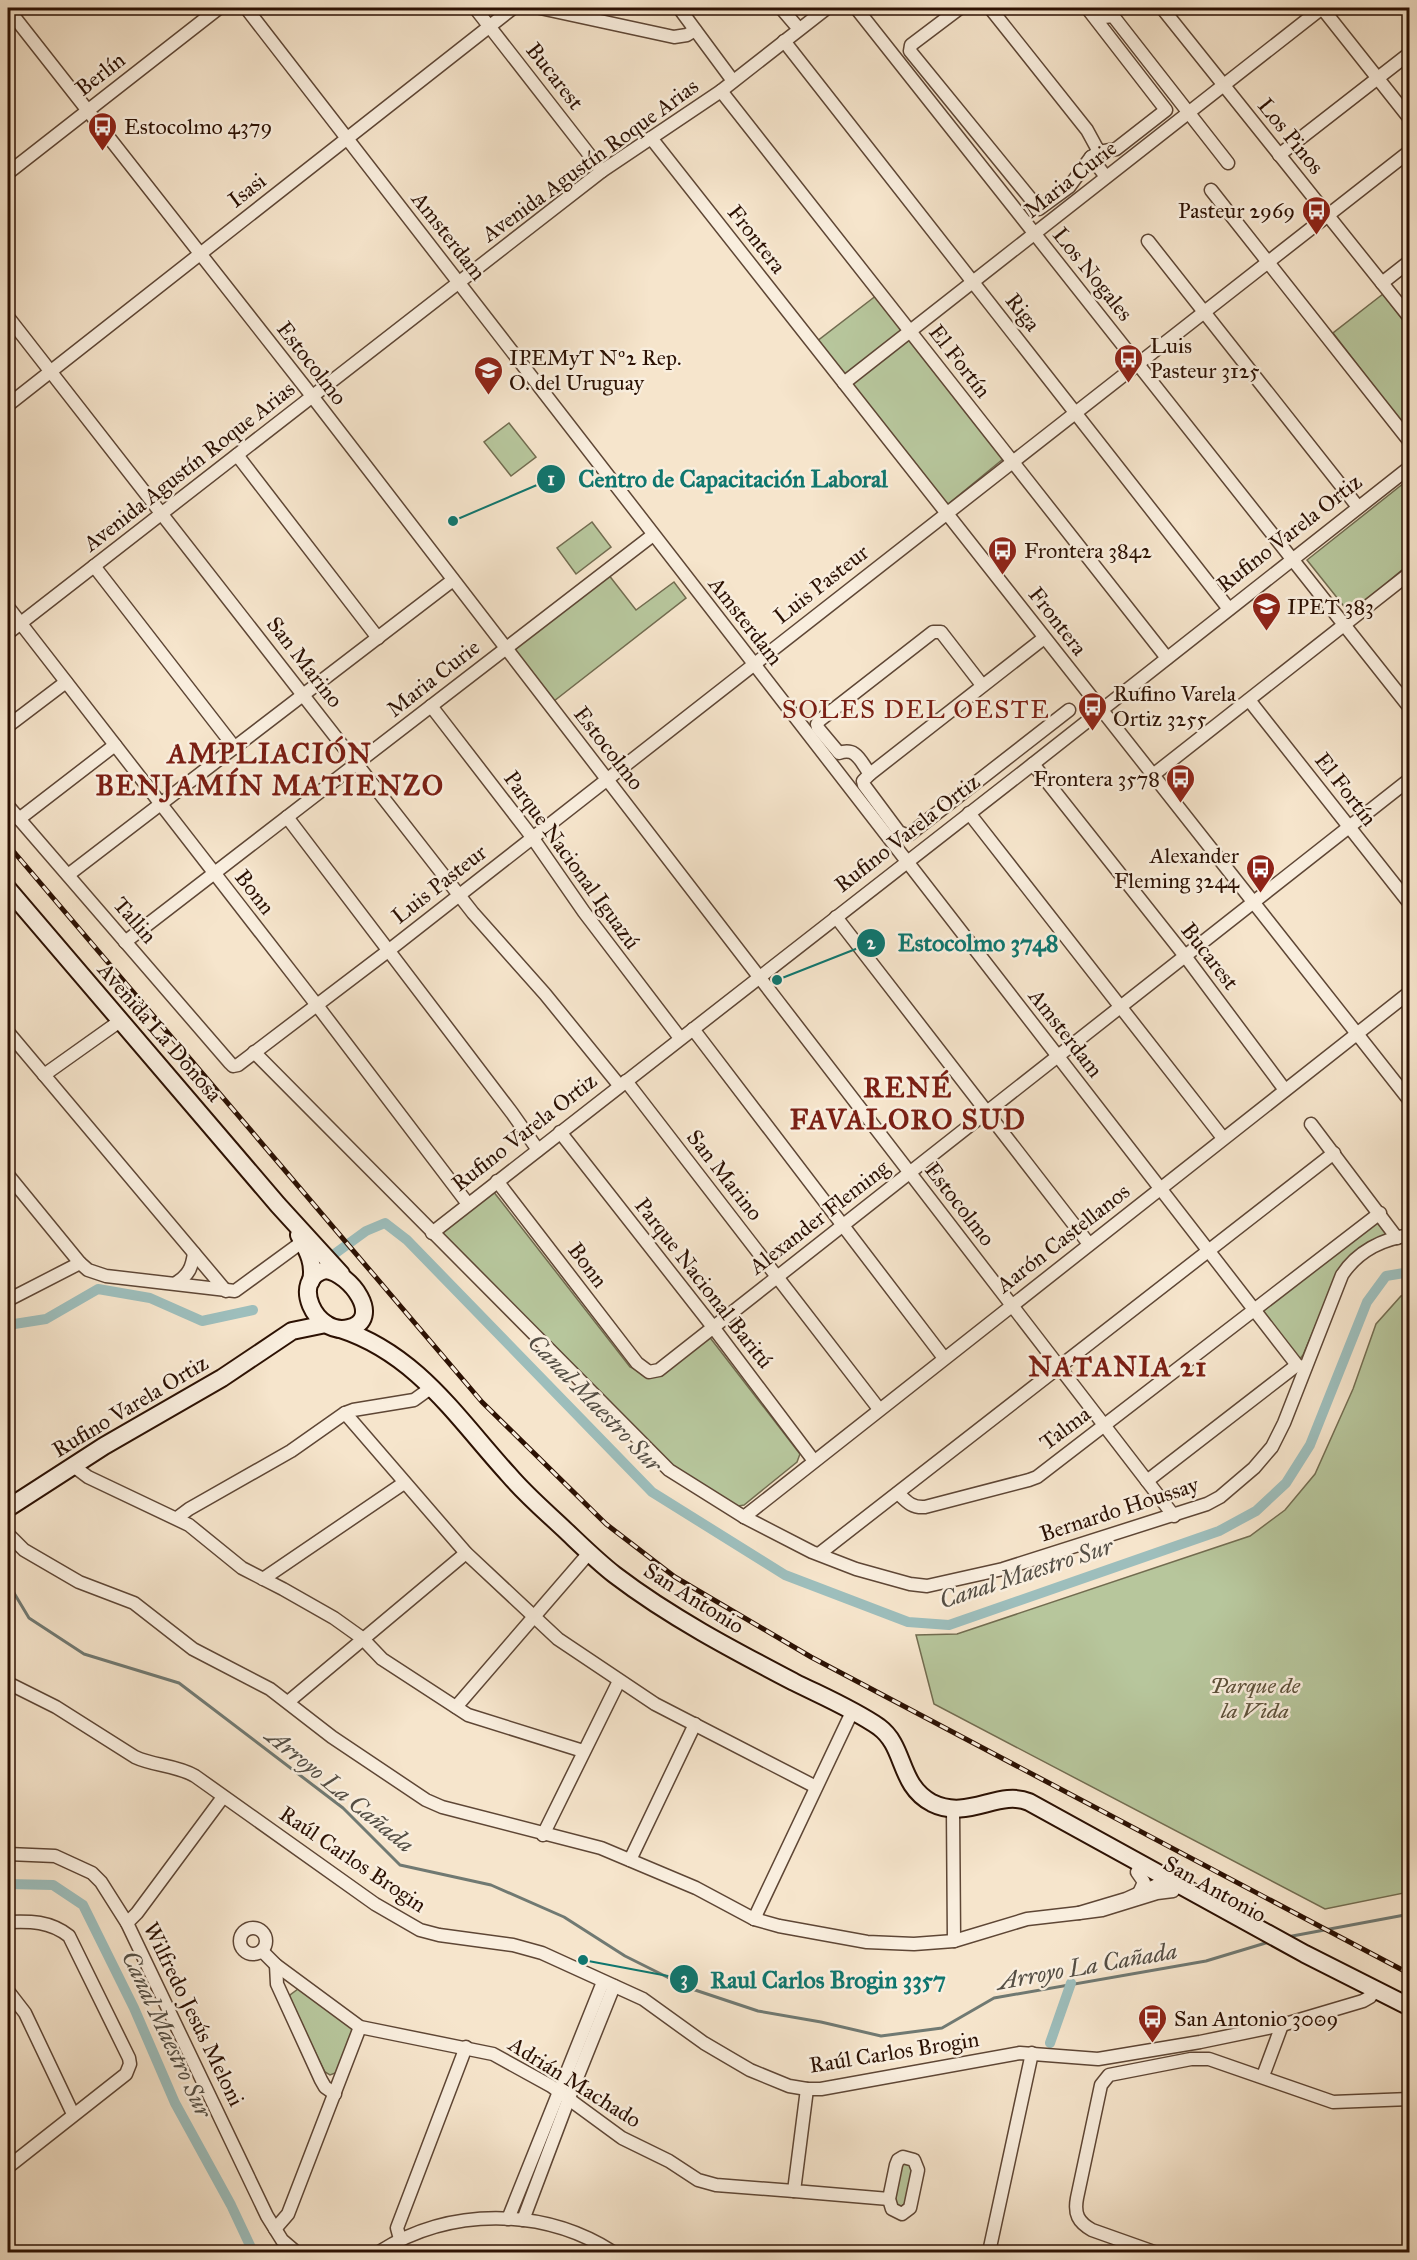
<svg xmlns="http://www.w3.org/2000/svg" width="1417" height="2260" viewBox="0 0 1417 2260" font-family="'IM FELL Great Primer',serif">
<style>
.green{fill:#b7c69c;stroke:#726c50;stroke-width:1.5}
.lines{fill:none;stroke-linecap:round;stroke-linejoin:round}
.stream{stroke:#707972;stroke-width:3}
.canal{stroke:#9dbebc;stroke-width:10}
.street-casing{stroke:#5e4635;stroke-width:15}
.secondary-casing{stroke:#2c1103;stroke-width:20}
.street{stroke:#f9eede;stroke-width:12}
.secondary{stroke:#f9eede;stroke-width:16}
.rail-casing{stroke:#2c1103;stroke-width:5}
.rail{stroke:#f9eede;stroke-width:3;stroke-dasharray:9;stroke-linecap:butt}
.labels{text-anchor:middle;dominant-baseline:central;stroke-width:5;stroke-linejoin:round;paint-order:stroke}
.street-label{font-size:22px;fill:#2c1103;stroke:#f9eede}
.poi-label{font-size:22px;fill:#2c1103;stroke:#f9eede;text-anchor:start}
.park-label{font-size:22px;font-style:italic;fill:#5d5039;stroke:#f9eede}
.water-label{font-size:24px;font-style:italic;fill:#544e44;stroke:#f9eede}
.quarter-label{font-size:26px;letter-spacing:1.5px;fill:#7a1f14;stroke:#f9eede}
.district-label{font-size:28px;font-weight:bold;letter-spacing:1.5px;fill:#7a1f14;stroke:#f9eede}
.leader{fill:none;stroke:#0f766e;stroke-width:2}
.callout-dot{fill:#0f766e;stroke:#f9eede;stroke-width:2}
.mark-label{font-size:18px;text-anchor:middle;font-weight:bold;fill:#fff}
.callout-label{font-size:24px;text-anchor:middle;font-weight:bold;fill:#0f766e;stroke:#f9eede;stroke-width:5;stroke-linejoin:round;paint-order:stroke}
</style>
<rect width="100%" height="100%" fill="#f6e5cc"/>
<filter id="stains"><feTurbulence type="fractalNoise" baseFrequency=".00333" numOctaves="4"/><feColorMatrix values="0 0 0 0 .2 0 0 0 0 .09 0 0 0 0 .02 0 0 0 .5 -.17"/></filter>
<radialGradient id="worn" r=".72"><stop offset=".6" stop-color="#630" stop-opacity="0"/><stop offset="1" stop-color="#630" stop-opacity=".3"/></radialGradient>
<g class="green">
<path d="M1383 294 1409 328V432L1333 333Z"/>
<path d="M877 295 904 330 843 377 816 342Z"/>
<path d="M909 340 1003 459 947 505 851 385Z"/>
<path d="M509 423 536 457 511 476 484 442Z"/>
<path d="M1409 479V564L1350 614 1307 560Z"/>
<path d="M592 522 611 547 576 574 557 548Z"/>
<path d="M608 574 636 610 674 582 686 598 554 701 517 655 516 649 518 643Z"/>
<path d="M493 1191 630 1367 644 1373 708 1335 800 1454 797 1462 744 1505 733 1507 672 1467 444 1238 443 1231Z"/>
<path d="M1377 1218 1388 1232 1337 1275 1303 1355 1299 1360 1261 1313Z"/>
<path d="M1409 1293V1892L1325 1909 934 1704 916 1635 957 1634 1250 1536 1285 1510 1315 1474 1353 1389 1376 1324 1401 1296Z"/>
<path d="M298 1989 303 1990 351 2026 352 2031 338 2072 330 2075 325 2072 289 1999 290 1995Z"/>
<path d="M905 2162 914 2166 908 2201 900 2207 894 2200 899 2167Z"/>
</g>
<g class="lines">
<g class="stream">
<path d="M8 1583 29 1618 84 1654 179 1683 343 1808 400 1865 491 1885 564 1917 625 1956 689 1988 758 2011 821 2022 881 2036 942 2028 994 1998 1206 1961 1269 1942"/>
<path d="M1287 1937 1410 1914"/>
</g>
<g class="canal">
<path d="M333 1255 366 1231 385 1223 407 1240 652 1492 785 1575 908 1622 949 1625 1219 1531 1256 1511 1286 1483 1310 1445 1367 1302 1386 1276 1410 1272"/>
<path d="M8 1325 46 1319 98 1289 150 1298 202 1321 253 1310"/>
<path d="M8 1884 53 1885 83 1905 134 2008 175 2103 231 2205 253 2252"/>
<path d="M1050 2043 1071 1983"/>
<path d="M455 2252 459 2250 545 2252"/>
</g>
<defs>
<g id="street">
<path d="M246 8 1297 1365 1305 1368"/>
<path d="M475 8 602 171"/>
<path d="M540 8 674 37 687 35 695 30"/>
<path d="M679 8 733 81"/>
<path d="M781 8 799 29"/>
<path d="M856 8 1410 708"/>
<path d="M960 8 911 45 910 51 1039 209 1069 187 1091 157"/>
<path d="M990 8 1087 130 1099 152 1091 157 1106 177"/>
<path d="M1087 8 1166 110 1116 149 1099 152"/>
<path d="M1097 8 1104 17 1113 16 1228 163"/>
<path d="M1162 8 1410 318"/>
<path d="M1322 8 1410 119"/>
<path d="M8 9 312 396 1174 1516"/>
<path d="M784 41 1229 609"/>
<path d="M721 91 1167 658"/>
<path d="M651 138 1410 1101"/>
<path d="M1279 155 1410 53"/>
<path d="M8 173 219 8"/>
<path d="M1211 190 1410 442"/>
<path d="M1148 241 1358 507"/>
<path d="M1382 283 1410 261"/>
<path d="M8 317 473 913 545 994 619 1085"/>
<path d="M844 383 1322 8"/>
<path d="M8 405 513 8"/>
<path d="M237 455 378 638"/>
<path d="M94 566 235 748"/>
<path d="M8 607 316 1004 468 1204"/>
<path d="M8 633 602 171 721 91 827 8"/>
<path d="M982 685 941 632H933L820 720 817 724 818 728 839 753C857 747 860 761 870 774L863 781 864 785 899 832 906 835 910 834 1069 710"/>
<path d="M1249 700 1410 904"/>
<path d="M431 706 532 837 584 912 680 1038"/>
<path d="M8 726 66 682"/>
<path d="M1033 764 1185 956 1285 1090"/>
<path d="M870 774 1044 638"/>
<path d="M1153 775 1410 573"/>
<path d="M8 806 230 1063 233 1066 238 1065 388 951 1410 151"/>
<path d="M969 813 1223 1138"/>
<path d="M287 817 512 1113 538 1150"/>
<path d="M19 819 115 745"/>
<path d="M68 875 453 580"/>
<path d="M836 917 1089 1244"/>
<path d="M125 942 653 535"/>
<path d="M693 1029 944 1358"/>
<path d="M8 1032 226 1291"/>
<path d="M254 1052 669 1470 744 1517 812 1552 856 1569 910 1584 927 1586 1003 1569 1207 1504 1220 1497 1254 1468 1272 1447 1284 1423 1342 1275C1357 1252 1382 1239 1410 1235"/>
<path d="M44 1075 120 1021"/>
<path d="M626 1081 879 1409"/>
<path d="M1311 1124 1397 1238"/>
<path d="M560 1132 713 1327 814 1461"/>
<path d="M8 1175 80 1263"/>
<path d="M497 1181 637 1363 649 1372 659 1370 1410 779"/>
<path d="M432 1233 1033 764 1410 467"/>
<path d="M176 1283C189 1275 192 1267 194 1253"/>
<path d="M8 1300 80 1263 88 1270 106 1276 235 1291 302 1242"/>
<path d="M345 1413 466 1553 558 1639 655 1704 816 1787"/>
<path d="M72 1465 88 1477 189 1525 242 1568 283 1589 334 1618 362 1638 382 1659 468 1715 583 1751"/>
<path d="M1147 1481 1297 1365"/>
<path d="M898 1493C907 1502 912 1508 925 1507L1029 1480 1037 1477 1380 1213"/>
<path d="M744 1517 1410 992"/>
<path d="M177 1518 189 1509 291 1451 345 1413 353 1410 414 1400 432 1387"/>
<path d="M8 1534 24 1550 79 1582 134 1603 193 1649 270 1689 332 1737 426 1800 442 1807 601 1848 696 1888 754 1919 779 1926 867 1942 914 1944 954 1941 1027 1919 1079 1913"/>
<path d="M819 1554 1334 1153"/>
<path d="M263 1579 404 1483"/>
<path d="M8 1683 56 1707 135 1757C154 1766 176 1765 195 1776L375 1904 420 1930 439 1935 513 1945 542 1953 643 1999 704 2043 750 2070 789 2086 807 2089H821L1020 2053 1098 2059 1200 2042 1282 2025 1363 2001 1370 1997 1375 1989"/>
<path d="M288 1702 466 1553"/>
<path d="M456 1707 589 1553"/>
<path d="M953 1809 954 1941"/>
<path d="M543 1835 619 1681"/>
<path d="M8 1854 55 1856 92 1873 101 1882 127 1923 267 2216 282 2240 296 2252"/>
<path d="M630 1860 695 1724"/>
<path d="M1137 1872 1144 1882 1139 1893"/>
<path d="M1173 1891 1157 1893 1102 1910 1079 1913 1126 1899 1157 1885 1174 1883"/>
<path d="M754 1919 852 1712"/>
<path d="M8 1922C30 1921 50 1921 69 1936L129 2058 130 2064 126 2074 8 2167"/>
<path d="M127 1923 137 1913 223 1797"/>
<circle cx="253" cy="1941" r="13"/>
<path d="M262 1951 276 1965 360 2027 493 2054 551 2086 622 2138 669 2161 698 2180 716 2185 794 2191"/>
<path d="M276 1965 277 1984 321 2080 325 2087 335 2094"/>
<path d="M8 1991 25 2013 73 2114"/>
<path d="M1263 2076 1282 2025"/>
<path d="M807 2089 794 2191 889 2199"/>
<path d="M903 2157 914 2160 918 2170 910 2208 902 2214 892 2209 889 2199 896 2165 898 2160Z"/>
<path d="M508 2219 603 1982"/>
<path d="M523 2220 569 2098 614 1986"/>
<path d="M275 2229 288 2214 360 2027"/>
<path d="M400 2239 397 2228 466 2047"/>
<path d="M379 2252C450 2207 542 2207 613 2252"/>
<path d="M989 2252 1032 2053"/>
<path d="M1154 2252 1092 2230C1078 2222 1074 2214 1077 2198L1101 2085 1109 2075 1191 2059H1209L1333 2102 1410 2099"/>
</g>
<g id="secondary">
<path d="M8 889 278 1205 341 1274"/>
<path d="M299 1235C307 1250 315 1263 311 1281"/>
<path d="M326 1270C350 1273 384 1319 349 1328 315 1337 289 1278 326 1270Z"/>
<path d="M340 1329C417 1354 457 1418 509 1475 526 1495 546 1512 564 1529 581 1545 597 1561 615 1575 670 1617 733 1650 794 1682 822 1696 853 1709 879 1727 906 1747 898 1785 932 1803 968 1821 999 1789 1029 1802L1305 1954 1410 2007"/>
<path d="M8 1508 104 1446 222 1378 292 1331 326 1324"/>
</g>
</defs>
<use href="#street" class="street-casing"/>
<use href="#secondary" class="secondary-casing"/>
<use href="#street" class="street"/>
<use href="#secondary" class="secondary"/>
<defs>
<path id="rail" d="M8 845 482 1402 606 1524 675 1577 811 1657 1410 1974"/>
</defs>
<use href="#rail" class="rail-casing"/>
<use href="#rail" class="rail"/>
</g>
<defs>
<symbol id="bus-pin" viewBox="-11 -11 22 30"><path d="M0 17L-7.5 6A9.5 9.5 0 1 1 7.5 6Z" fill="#8f2418" stroke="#f9eede"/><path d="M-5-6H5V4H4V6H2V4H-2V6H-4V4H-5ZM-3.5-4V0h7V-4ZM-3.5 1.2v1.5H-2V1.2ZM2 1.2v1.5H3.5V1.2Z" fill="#fff"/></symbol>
<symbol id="school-pin" viewBox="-11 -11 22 30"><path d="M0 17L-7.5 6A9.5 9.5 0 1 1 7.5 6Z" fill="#8f2418" stroke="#f9eede"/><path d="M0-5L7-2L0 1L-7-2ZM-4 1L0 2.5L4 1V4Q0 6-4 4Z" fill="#fff"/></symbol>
</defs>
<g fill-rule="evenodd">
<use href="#bus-pin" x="86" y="110" width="33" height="45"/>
<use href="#bus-pin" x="1300" y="194" width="33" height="45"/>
<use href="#bus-pin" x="1112" y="342" width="33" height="45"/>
<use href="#school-pin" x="472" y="354" width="33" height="45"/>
<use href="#bus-pin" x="986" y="534" width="33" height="45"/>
<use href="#school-pin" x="1250" y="590" width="33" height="45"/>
<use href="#bus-pin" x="1076" y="690" width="33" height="45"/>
<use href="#bus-pin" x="1164" y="762" width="33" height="45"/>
<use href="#bus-pin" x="1244" y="852" width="33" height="45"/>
<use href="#bus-pin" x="1136" y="2002" width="33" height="45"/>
</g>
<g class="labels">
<g class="street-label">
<text transform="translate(100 74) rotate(-38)">Berlín</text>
<text transform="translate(555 76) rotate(52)">Bucarest</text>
<text transform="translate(1291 136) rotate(51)">Los Pinos</text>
<text transform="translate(590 160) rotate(-36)">Avenida Agustín Roque Arias</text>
<text transform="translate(1070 179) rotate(-38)">Maria Curie</text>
<text transform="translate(247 190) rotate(-38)">Isasi</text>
<text transform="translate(449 236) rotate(52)">Amsterdam</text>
<text transform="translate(757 239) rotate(52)">Frontera</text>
<text transform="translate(1093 274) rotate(51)">Los Nogales</text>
<text transform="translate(1023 312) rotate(52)">Riga</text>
<text transform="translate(960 361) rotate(52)">El Fortín</text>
<text transform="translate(312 363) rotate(52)">Estocolmo</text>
<text transform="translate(189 466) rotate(-38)">Avenida Agustín Roque Arias</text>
<text transform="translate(1289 533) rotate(-38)">Rufino Varela Ortiz</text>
<text transform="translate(821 584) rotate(-38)">Luis Pasteur</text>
<text transform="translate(746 621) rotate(52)">Amsterdam</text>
<text transform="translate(1058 621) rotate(52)">Frontera</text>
<text transform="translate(305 662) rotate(52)">San Marino</text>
<text transform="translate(433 678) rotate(-38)">Maria Curie</text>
<text transform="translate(609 748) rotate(52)">Estocolmo</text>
<text transform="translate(1346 789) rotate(52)">El Fortín</text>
<text transform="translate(907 833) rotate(-38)">Rufino Varela Ortiz</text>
<text transform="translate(572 860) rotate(54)">Parque Nacional Iguazú</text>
<text transform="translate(439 884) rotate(-38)">Luis Pasteur</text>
<text transform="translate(255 892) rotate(52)">Bonn</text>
<text transform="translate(135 920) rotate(49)">Tallin</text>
<text transform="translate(1210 956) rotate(52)">Bucarest</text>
<text transform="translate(160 1032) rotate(49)">Avenida La Donosa</text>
<text transform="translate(1066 1033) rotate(52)">Amsterdam</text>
<text transform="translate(524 1132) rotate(-38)">Rufino Varela Ortiz</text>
<text transform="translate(725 1175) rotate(52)">San Marino</text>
<text transform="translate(960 1204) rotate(52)">Estocolmo</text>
<text transform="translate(819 1217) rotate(-38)">Alexander Fleming</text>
<text transform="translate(1063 1238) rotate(-38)">Aarón Castellanos</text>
<text transform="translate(588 1265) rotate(53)">Bonn</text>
<text transform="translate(704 1283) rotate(52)">Parque Nacional Baritú</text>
<text transform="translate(130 1406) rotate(-31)">Rufino Varela Ortiz</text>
<text transform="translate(1065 1428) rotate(-37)">Talma</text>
<text transform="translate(1119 1509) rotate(-18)">Bernardo Houssay</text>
<text transform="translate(694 1598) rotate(32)">San Antonio</text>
<text transform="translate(353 1859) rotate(34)">Raúl Carlos Brogin</text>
<text transform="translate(1215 1889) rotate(29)">San Antonio</text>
<text transform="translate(194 2014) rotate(64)">Wilfredo Jesús Meloni</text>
<text transform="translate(894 2052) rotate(-9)">Raúl Carlos Brogin</text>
<text transform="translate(575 2082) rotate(32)">Adrián Machado</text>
</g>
<g class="poi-label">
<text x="124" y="126">Estocolmo 4379</text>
<text x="1295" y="210" text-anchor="end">Pasteur 2969</text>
<text x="1150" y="345">Luis<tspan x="1150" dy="25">Pasteur 3125</tspan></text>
<text x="509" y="357">IPEMyT Nº2 Rep.<tspan x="509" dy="25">O. del Uruguay</tspan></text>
<text x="1024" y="550">Frontera 3842</text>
<text x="1287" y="606">IPET 383</text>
<text x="1113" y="693">Rufino Varela<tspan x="1113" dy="25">Ortiz 3255</tspan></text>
<text x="1160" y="778" text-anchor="end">Frontera 3578</text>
<text x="1239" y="855" text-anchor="end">Alexander<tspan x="1239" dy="25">Fleming 3244</tspan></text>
<text x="1174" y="2018">San Antonio 3009</text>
</g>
<g class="park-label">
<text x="1255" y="1685">Parque de<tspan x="1255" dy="25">la Vida</tspan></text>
</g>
<g class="water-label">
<text transform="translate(595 1403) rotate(46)">Canal Maestro Sur</text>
<text transform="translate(1026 1573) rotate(-18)">Canal Maestro Sur</text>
<text transform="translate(340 1790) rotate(39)">Arroyo La Cañada</text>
<text transform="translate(1087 1966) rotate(-10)">Arroyo La Cañada</text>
<text transform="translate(167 2034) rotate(65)">Canal Maestro Sur</text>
</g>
<g class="quarter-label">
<text x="916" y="709">SOLES DEL OESTE</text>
</g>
<g class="district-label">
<text x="270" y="753">AMPLIACIÓN<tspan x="270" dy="32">BENJAMÍN MATIENZO</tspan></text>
<text x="908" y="1087">RENÉ<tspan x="908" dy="32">FAVALORO SUD</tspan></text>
<text x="1118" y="1366">NATANIA 21</text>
</g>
</g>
<path class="leader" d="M453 521L551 479M777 980L871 943M583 1960L684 1979"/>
<g class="callout-dot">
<circle cx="453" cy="521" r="6"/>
<circle cx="777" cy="980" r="6"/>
<circle cx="583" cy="1960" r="6"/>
<circle cx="551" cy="479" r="15"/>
<circle cx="871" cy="943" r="15"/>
<circle cx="684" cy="1979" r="15"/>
</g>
<g class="mark-label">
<text x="551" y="485">1</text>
<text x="871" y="949">2</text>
<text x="684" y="1985">3</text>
</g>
<g class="callout-label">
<text x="733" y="487">Centro de Capacitación Laboral</text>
<text x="978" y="951">Estocolmo 3748</text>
<text x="828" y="1988">Raul Carlos Brogin 3357</text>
</g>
<rect width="1417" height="2260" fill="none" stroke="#f6e5cc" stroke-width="30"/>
<rect x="9" y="9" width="1399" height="2242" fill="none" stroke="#2c1103" stroke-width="3"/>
<rect x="15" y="15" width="1387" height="2230" fill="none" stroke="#2c1103" stroke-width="1.5"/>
<rect width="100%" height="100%" filter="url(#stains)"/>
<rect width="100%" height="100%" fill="url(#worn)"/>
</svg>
